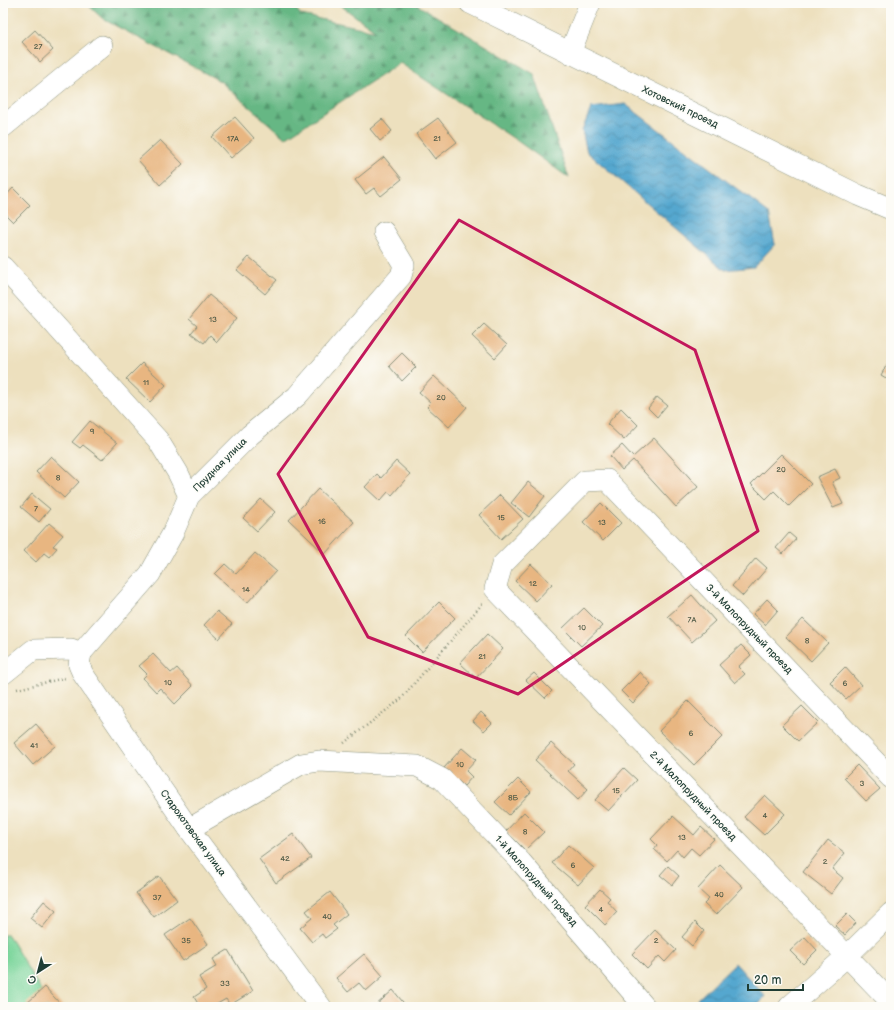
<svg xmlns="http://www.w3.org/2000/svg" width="894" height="1010" viewBox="0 0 894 1010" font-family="'Balsamiq Sans',sans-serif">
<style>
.green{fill:#7dd69c;stroke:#4e8a68}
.forest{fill:url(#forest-firs);stroke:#427a5c}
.water{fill:url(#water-waves);stroke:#3a7282}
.building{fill:#e8b681}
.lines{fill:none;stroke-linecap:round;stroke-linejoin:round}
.minor-casing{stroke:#868e79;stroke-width:22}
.path{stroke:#868e79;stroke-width:2.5;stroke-dasharray:1 3;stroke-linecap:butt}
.minor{stroke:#fff;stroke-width:21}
.marked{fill:none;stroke:#c2185b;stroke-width:3;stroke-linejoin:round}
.labels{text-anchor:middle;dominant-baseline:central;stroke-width:3;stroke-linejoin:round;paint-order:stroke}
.number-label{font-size:8px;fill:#515b47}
.street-label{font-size:10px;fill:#1f3d34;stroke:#fdfcf7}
</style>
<defs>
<pattern id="forest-firs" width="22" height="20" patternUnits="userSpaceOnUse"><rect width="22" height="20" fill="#66b784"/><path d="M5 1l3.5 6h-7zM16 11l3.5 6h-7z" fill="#53966d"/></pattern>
<pattern id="water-waves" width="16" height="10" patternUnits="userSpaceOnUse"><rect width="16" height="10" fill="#54a7cf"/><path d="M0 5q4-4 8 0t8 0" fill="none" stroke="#4589a9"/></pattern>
</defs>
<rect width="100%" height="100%" fill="#fdfcf7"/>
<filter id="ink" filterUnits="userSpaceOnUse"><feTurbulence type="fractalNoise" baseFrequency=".025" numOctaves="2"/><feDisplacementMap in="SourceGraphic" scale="8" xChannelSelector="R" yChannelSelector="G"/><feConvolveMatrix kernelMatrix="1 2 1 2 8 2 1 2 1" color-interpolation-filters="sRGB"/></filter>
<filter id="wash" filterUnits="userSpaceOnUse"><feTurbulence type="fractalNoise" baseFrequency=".012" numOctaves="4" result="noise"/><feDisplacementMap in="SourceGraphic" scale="16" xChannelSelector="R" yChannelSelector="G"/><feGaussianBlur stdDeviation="0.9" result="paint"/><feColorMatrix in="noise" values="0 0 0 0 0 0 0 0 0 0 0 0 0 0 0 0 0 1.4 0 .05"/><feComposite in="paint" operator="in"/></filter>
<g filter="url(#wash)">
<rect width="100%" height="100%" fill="#ede0be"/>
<path class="green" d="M3 935H8L51 1007H3Z"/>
<path class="forest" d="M86 3H291L301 15 376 31 337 3H414L534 74 569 178 516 140 400 63 285 138 220 81 103 19Z"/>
<g class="water">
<path d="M625 104 769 213 775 244 754 267 725 270 587 152 582 131 591 108Z"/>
<path d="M735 963 765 996 757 1007H690Z"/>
</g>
<g id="blocks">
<g class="building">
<path d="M35 30 53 50 40 62 22 42Z"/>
<path d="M235 117 254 138 231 158 212 137Z"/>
<path d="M438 118 457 142 435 159 416 134Z"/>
<path d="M382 119 392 131 380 141 370 129Z"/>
<path d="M160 140 183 164 160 185 138 160Z"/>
<path d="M384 157 402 179 381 196 374 188 366 194 355 180Z"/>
<path d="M13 188 30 205 13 222 3 212V199Z"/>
<path d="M249 257 277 280 265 294 237 270Z"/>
<path d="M209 295 237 318 217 342 210 335 204 343 191 333 197 326 189 319Z"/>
<path d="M484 324 507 345 495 358 472 336Z"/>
<path d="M402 353 416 367 402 381 389 366Z"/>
<path d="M891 357V381L881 375Z"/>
<path d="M142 363 166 385 150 402 126 379Z"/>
<path d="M434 376 467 407 449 427 427 407 431 403 419 392Z"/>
<path d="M657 397 667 405 657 417 648 408Z"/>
<path d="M621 408 638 425 624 440 607 424Z"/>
<path d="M90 421 117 443 102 460 83 445 80 448 72 442Z"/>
<path d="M654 438 698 487 676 507 633 460 622 470 610 456 622 445 633 457Z"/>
<path d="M781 454 811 484 789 506 774 491 766 499 751 484Z"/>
<path d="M51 456 79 482 64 498 36 472Z"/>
<path d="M396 461 410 474 392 495 388 492 380 501 365 487 377 474 381 478Z"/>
<path d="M835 469 840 478 832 482 843 504 833 508 817 477Z"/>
<path d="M528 482 545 496 529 517 511 503Z"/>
<path d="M318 489 354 522 325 554 289 520Z"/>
<path d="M32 494 50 509 39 522 21 507Z"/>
<path d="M500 495 523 519 501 539 479 515Z"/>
<path d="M261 499 275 512 257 531 243 518Z"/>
<path d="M601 503 621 523 603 541 583 522Z"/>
<path d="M49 523 63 535 53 546 57 548 49 557 44 553 36 562 24 551Z"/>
<path d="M789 533 796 539 783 554 776 548Z"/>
<path d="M255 553 276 571 247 603 215 574 225 564 236 574Z"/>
<path d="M756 558 767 568 743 596 732 586Z"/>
<path d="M531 564 552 584 536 601 515 581Z"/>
<path d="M692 595 715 621 692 642 668 616Z"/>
<path d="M767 599 778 610 765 625 753 614Z"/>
<path d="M439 602 455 618 422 652 406 636Z"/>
<path d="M584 608 602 626 581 646 563 628Z"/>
<path d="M217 611 232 624 219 639 204 625Z"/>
<path d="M803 619 828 643 811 661 786 637Z"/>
<path d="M487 634 503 649 476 678 460 663Z"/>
<path d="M741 645 751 655 738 667 745 674 735 683 719 665Z"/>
<path d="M153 654 171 673 177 668 193 686 175 704 160 688 156 692 143 678 147 674 139 666Z"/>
<path d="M845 667 861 685 846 699 830 682Z"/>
<path d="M640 672 651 684 633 703 621 691Z"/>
<path d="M534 673 552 691 545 698 526 680Z"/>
<path d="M688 701 723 736 694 765 659 731Z"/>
<path d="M802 706 818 722 798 741 782 725Z"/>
<path d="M481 712 492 723 484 731 473 721Z"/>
<path d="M36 724 55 746 33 765 14 743Z"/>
<path d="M551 743 574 764 568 771 588 789 578 800 535 760Z"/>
<path d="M462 748 476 760 466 771 472 777 464 786 444 768Z"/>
<path d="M857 765 880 789 866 801 844 778Z"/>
<path d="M624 768 637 780 608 811 595 800Z"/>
<path d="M518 779 531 792 509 815 495 802Z"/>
<path d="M765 795 785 814 764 835 744 817Z"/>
<path d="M524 812 544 832 525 850 506 831Z"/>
<path d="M673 816 694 835 701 827 714 839 699 855 691 848 683 857 677 850 667 861 654 849 657 845 651 839Z"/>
<path d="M293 834 311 858 276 883 259 859Z"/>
<path d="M828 840 845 853 832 869 843 878 831 894 803 872Z"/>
<path d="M568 845 594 868 578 885 552 863Z"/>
<path d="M720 865 743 887 716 915 704 904 709 899 698 889Z"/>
<path d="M668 866 679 876 672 885 660 875Z"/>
<path d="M159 876 177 900 154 917 136 893Z"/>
<path d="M600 889 610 898 607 901 617 912 605 925 585 905Z"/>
<path d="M330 892 347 914 333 925 337 929 325 938 322 934 312 942 300 928 312 918 306 911Z"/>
<path d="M44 901 56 911 42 928 30 918Z"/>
<path d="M847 914 856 923 845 935 835 926Z"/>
<path d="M190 918 208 944 183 961 165 935Z"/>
<path d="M695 922 704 931 692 946 682 937Z"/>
<path d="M655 930 676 950 665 962 659 956 647 969 632 954Z"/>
<path d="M805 937 817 950 803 964 790 951Z"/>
<path d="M228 950 253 991 230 1005 226 999 212 1007H200L194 997 206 989 199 977 217 966 213 959Z"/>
<path d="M364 954 383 976 366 991 359 983 348 992 336 978Z"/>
<path d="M45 987 63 1007H29L26 1004Z"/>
<path d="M393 990 407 1007H374Z"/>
</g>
</g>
</g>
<g filter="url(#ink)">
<use href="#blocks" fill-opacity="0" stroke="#868e79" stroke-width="1"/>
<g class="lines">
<defs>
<g id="minor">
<path d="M470 3 858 195 891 209"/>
<path d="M570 53 590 3"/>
<path d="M3 127 102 46"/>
<path d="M3 267 158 440 178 473 189 496"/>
<path d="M81 653 79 665 83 674 189 829 321 1007"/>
<path d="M3 674 33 650 71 649 81 653 150 574 173 533 189 496 250 435 297 396 401 276 404 265 384 232"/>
<path d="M891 778 607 480 585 481 502 565 495 589 891 1002"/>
<path d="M189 829 301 764 319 761 417 766 442 779 521 862 645 1007"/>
<path d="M789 1007 847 956 891 913"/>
</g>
</defs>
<use href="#minor" class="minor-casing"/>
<g class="path">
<path d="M17 689 65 678"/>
<path d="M344 743 401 699 483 603"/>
</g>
<use href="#minor" class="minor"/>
</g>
</g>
<path class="marked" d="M459 220 695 350 758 531 518 694 368 637 278 474Z"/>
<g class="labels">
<g class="number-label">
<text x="38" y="46">27</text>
<text x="233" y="138">17А</text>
<text x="437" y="138">21</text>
<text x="213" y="319">13</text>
<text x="146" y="382">11</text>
<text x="441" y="397">20</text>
<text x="92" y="431">9</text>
<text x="781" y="469">20</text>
<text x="58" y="477">8</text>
<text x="36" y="508">7</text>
<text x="501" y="517">15</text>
<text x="322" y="521">16</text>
<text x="602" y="522">13</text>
<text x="533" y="583">12</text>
<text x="246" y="589">14</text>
<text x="692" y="619">7А</text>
<text x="582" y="627">10</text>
<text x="807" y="640">8</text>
<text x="482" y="656">21</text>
<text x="168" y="682">10</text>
<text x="845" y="683">6</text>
<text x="691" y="733">6</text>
<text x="34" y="745">41</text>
<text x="460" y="764">10</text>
<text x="862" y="783">3</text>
<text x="616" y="790">15</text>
<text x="513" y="797">8Б</text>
<text x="765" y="815">4</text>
<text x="525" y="831">8</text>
<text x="682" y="837">13</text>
<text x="285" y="858">42</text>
<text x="825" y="861">2</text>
<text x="573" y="865">6</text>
<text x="719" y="894">40</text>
<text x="157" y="897">37</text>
<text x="601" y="909">4</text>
<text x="327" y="916">40</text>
<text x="186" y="940">35</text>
<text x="656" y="940">2</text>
<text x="225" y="983">33</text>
</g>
<g class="street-label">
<text transform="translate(680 107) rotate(26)">Хотовский проезд</text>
<text transform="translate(220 465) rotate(-45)">Прудная улица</text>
<text transform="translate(749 629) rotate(46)">3-й Малопрудный проезд</text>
<text transform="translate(693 796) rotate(46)">2-й Малопрудный проезд</text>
<text transform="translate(193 833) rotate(54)">Старохотовская улица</text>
<text transform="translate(536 881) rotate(48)">1-й Малопрудный проезд</text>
</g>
</g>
<rect width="894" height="1010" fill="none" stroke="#fdfcf7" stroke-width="16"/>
<g transform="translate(38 972) rotate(216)" stroke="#fdfcf7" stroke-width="3" paint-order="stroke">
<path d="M0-3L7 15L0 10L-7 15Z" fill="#1f3d34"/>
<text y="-6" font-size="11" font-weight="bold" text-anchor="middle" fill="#1f3d34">С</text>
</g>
<path d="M748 984v6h55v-6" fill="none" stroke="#1f3d34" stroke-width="2"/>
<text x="754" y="984" font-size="12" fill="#1f3d34" stroke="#fdfcf7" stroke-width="3" paint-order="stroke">20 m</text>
</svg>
